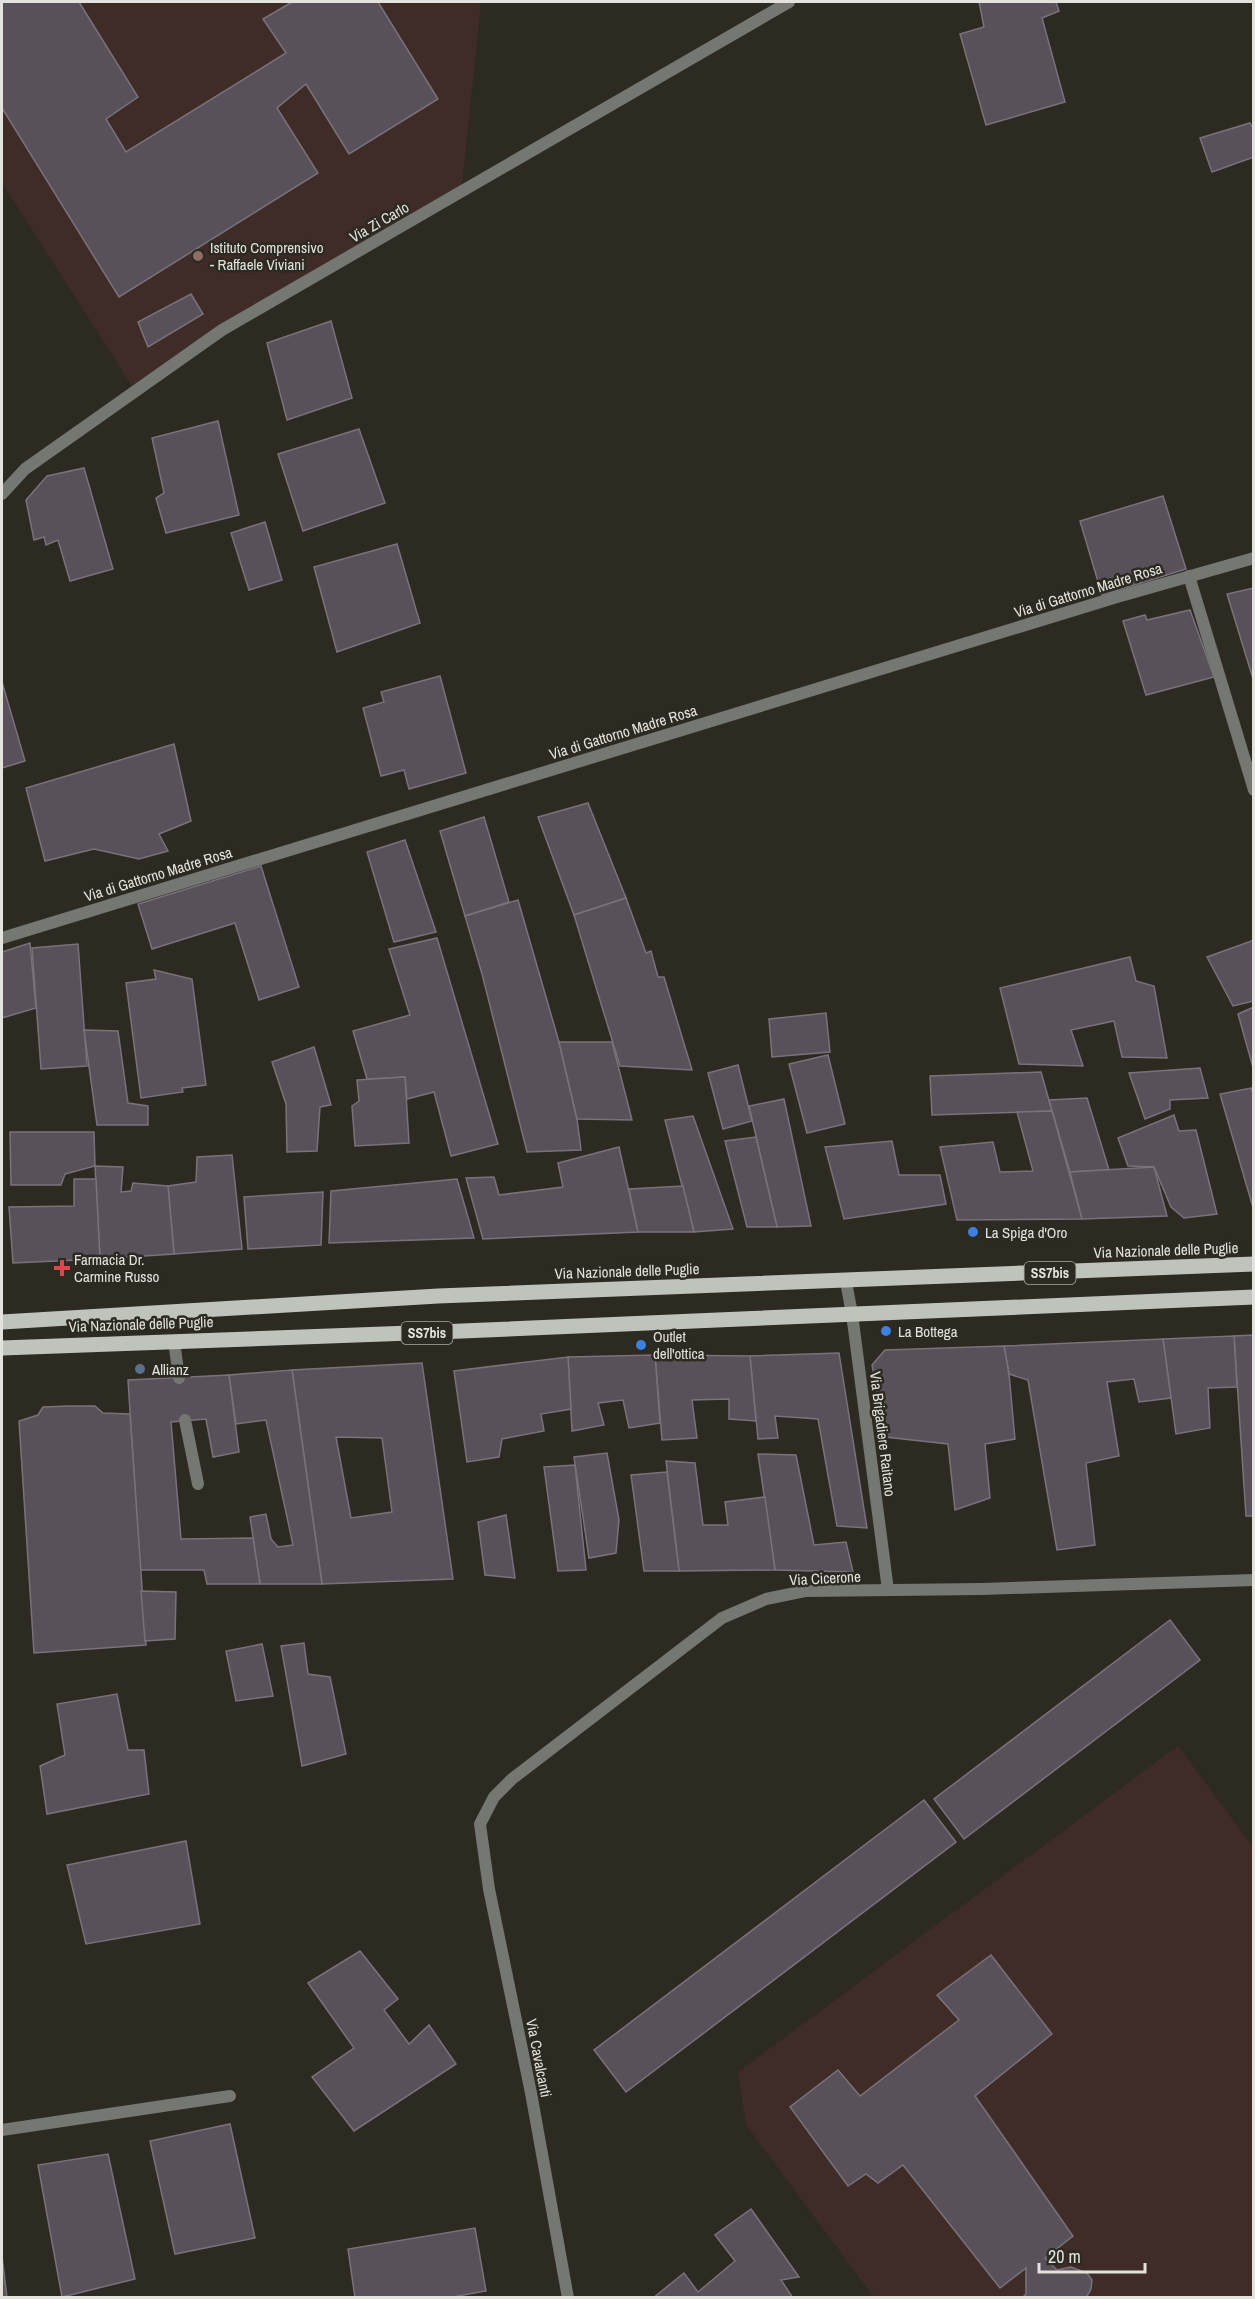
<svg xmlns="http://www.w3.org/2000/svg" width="1255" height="2299" viewBox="0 0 1255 2299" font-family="'Archivo Narrow',sans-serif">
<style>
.education{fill:#3f2c27}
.building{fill:#58515a;stroke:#79727c;stroke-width:1.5;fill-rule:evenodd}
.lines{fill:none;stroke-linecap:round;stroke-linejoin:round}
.service{stroke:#747772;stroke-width:12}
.minor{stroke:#747772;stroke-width:12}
.primary{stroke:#bec4bb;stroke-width:15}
.education-dot{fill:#8d6e63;stroke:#2c2a21;stroke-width:2}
.shop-dot{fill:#3f7fe0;stroke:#2c2a21;stroke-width:2}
.health-dot{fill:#e0444e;stroke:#2c2a21;stroke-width:2}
.service-dot{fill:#5c6f8a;stroke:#2c2a21;stroke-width:2}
.labels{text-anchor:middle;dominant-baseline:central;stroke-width:5;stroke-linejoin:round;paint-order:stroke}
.shield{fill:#2c2a21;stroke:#acaba4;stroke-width:1.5}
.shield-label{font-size:14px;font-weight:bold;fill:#e3e2dc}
.street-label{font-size:15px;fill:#e3e2dc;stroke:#2c2a21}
.poi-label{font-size:15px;fill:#e3e2dc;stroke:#2c2a21;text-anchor:start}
</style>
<rect width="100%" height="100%" fill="#2c2a21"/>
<g class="education">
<path d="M2 2H481L462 186 132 386 2 183Z"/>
<path d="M1178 1746 1253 1847V2297H874L746 2125 738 2072Z"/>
</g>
<g class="building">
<path d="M2 2H79L138 97 106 119 126 152 286 53 263 19 292 2H378L438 99 349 154 306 84 277 108 318 173 119 297 2 108Z"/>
<path d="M979 2H1056L1059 11 1042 18 1065 102 986 125 960 34 984 27Z"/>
<path d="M1250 123 1254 130V157L1212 172 1200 138Z"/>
<path d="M191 294 203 314 148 347 138 322Z"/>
<path d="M331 321 352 398 287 420 267 343Z"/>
<path d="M218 421 239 515 166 533 156 498 164 493 152 438Z"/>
<path d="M359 429 385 503 303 531 278 454Z"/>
<path d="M84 468 113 569 70 581 58 540 46 545 44 537 34 540 26 500 47 476Z"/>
<path d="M1163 496 1186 569 1102 595 1080 521Z"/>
<path d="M265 522 282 580 249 590 231 533Z"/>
<path d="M397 544 420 623 337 652 314 567Z"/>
<path d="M1254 588V682L1227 594Z"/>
<path d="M1190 610 1214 677 1146 695 1123 621 1145 615 1147 620Z"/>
<path d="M440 676 466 773 409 789 404 770 381 776 363 708 384 702 381 692Z"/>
<path d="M2 682 25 761 2 768Z"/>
<path d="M174 744 191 821 159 834 168 851 139 859 94 849 45 861 26 788Z"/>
<path d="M588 803 626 898 574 915 538 817Z"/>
<path d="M484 817 509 902 465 916 440 831Z"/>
<path d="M405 840 436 932 394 942 367 852Z"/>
<path d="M261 866 299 987 259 1000 235 923 152 949 138 904Z"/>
<path d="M626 898 646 953 651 951 658 977H664L692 1070 620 1066 574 915Z"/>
<path d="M518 900 559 1042 577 1119 581 1150 527 1152 482 974 465 916Z"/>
<path d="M437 938 498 1144 451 1156 434 1092 407 1099 405 1077 367 1079 353 1031 410 1015 389 949Z"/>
<path d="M1254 940V1001L1233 1006 1207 957Z"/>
<path d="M30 943 36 1008 2 1018V952Z"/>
<path d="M78 944 87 1066 41 1069 32 948Z"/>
<path d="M1130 957 1136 981 1154 986 1167 1058 1122 1057 1114 1021 1071 1030 1083 1066 1019 1064 1000 988Z"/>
<path d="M154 970 192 979 206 1085 182 1088 183 1092 141 1098 126 983 156 979Z"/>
<path d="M1254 1007V1071L1238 1014Z"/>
<path d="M826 1013 830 1052 772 1057 769 1019Z"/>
<path d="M84 1030 118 1031 128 1103 148 1106V1125H97Z"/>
<path d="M559 1042H612L632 1120 577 1119Z"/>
<path d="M314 1047 331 1105 320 1107 317 1151 287 1152 286 1104 272 1062Z"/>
<path d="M828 1055 845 1124 807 1133 789 1064Z"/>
<path d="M738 1065 752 1121 723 1129 708 1073Z"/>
<path d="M1200 1068 1208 1098 1170 1100V1109L1145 1119 1129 1073Z"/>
<path d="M1041 1072 1052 1111 932 1115 930 1076Z"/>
<path d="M405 1077 409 1143 355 1146 352 1106 359 1101 357 1080Z"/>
<path d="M1251 1088 1254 1096V1211L1220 1094Z"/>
<path d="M1087 1098 1109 1170 1070 1172 1049 1100Z"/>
<path d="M784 1099 811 1226 777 1227 749 1106Z"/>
<path d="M1052 1111 1082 1219 957 1220 940 1147 993 1142 1000 1172 1033 1171 1017 1112Z"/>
<path d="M1174 1115 1179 1131 1196 1130 1217 1214 1184 1218 1171 1207 1154 1167 1128 1166 1118 1138Z"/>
<path d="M693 1116 733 1229 694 1232 665 1120Z"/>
<path d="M10 1132H94L95 1166 65 1174 61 1185H11Z"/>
<path d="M756 1137 777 1227H747L725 1141Z"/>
<path d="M892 1141 899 1175H940L946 1204 844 1219 825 1147Z"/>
<path d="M619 1147 638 1232 483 1239 466 1178 494 1177 499 1195 563 1187 558 1163Z"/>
<path d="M232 1155 242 1249 174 1254 168 1186 196 1182 197 1157Z"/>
<path d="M95 1166 123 1167 121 1192 131 1191 133 1183 168 1186 174 1254 100 1259Z"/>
<path d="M1154 1167 1167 1216 1082 1219 1070 1172Z"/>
<path d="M74 1179H96L100 1259 13 1263 9 1207 74 1206Z"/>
<path d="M457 1179 474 1238 329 1243 331 1191Z"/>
<path d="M683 1186 694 1232H638L629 1189Z"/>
<path d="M323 1192 321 1245 248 1249 244 1197Z"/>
<path d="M1254 1335V1516H1246L1234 1336Z"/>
<path d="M1234 1336 1237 1387 1208 1388 1210 1428 1176 1434 1163 1339Z"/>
<path d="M1163 1339 1171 1398 1139 1402 1134 1379 1107 1382 1119 1456 1086 1463 1095 1545 1057 1550 1028 1380 1009 1374 1004 1346Z"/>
<path d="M1004 1346 1009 1374 1015 1439 985 1444 990 1498 955 1510 948 1444 885 1437 872 1365 885 1350Z"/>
<path d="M839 1353 867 1528 837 1526 818 1419 775 1416 778 1438 758 1439 750 1356Z"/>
<path d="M655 1355 750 1356 756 1421 729 1419V1399L692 1400 697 1438 662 1440Z"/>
<path d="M655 1355 660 1423 629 1428 623 1400 598 1403 604 1425 572 1431 568 1357Z"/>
<path d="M568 1357 571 1409 541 1414 544 1431 502 1439 499 1457 467 1462 454 1371Z"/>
<path d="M422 1363 453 1579 322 1584 292 1370ZM336 1437 382 1438 392 1512 351 1518Z"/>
<path d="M292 1370 322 1584H260L250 1517 266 1514 271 1539 278 1547 293 1545 266 1420 236 1424 229 1375Z"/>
<path d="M229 1375 239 1452 213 1457 206 1419 171 1422 181 1539 253 1538 260 1584H207L204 1570H140L128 1380Z"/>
<path d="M68 1406H95L103 1413 130 1414 146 1645 34 1653 19 1421 38 1415 43 1407Z"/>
<path d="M607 1453 619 1520 616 1553 589 1558 574 1457Z"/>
<path d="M758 1454 796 1455 814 1545 846 1542 853 1572 775 1570Z"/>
<path d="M666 1461 695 1463 703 1525H728L725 1502 765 1497 775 1570 679 1571Z"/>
<path d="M575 1465 586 1570 558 1571 544 1467Z"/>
<path d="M667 1472 679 1571H644L631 1475Z"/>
<path d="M506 1515 515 1578 485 1575 478 1522Z"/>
<path d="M141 1591 176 1592 175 1639 145 1641Z"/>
<path d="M1170 1620 1200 1660 964 1839 934 1799Z"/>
<path d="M304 1643 308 1674 330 1677 346 1754 302 1766 281 1646Z"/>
<path d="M262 1644 273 1696 236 1701 226 1651Z"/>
<path d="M117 1694 128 1750H144L149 1794 47 1814 40 1766 65 1755 57 1704Z"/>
<path d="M924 1800 956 1842 626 2092 594 2050Z"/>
<path d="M186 1841 200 1924 86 1944 67 1865Z"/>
<path d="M360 1951 398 1999 384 2010 409 2044 429 2025 456 2064 354 2131 312 2077 354 2048 308 1983Z"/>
<path d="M991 1955 1052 2034 975 2096 1073 2236 1045 2258 1057 2270 1071 2267 1087 2273 1092 2280 1091 2289 1086 2298H1022L1026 2294V2268L1000 2288 903 2165 878 2183 866 2174 848 2186 790 2107 838 2070 860 2096 959 2020 937 1995Z"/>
<path d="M230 2124 255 2238 175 2254 150 2141Z"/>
<path d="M108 2154 135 2279 62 2297 38 2165Z"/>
<path d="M751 2209 799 2277 781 2280 793 2298H653L684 2273 698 2292 735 2261 715 2235Z"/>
<path d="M475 2228 486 2291 447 2298H355L348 2249Z"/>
<path d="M2 2256 7 2298H2Z"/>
</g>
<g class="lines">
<g class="service">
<path d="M174 1341 179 1378"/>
<path d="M185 1420 198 1484"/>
</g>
<g class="minor">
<path d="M2 494 25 469 222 330 789 2"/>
<path d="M1189 576 1254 790"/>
<path d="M2 938 1117 597 1254 558"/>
<path d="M846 1282 852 1314 888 1590"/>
<path d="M2 2130 230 2096"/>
<path d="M568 2298 531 2093 489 1889 480 1824 494 1797 512 1779 722 1618 766 1599 805 1591 982 1589 1254 1580"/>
</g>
<g class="primary">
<path d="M2 1322 438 1296 1254 1264"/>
<path d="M2 1348 438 1332 1254 1297"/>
</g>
</g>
<circle class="education-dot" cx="198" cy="256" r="6"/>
<g class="shop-dot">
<circle cx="973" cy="1232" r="6"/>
<circle cx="886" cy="1331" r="6"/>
<circle cx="641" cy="1345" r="6"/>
</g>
<path class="health-dot" d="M59 1259h6v6h6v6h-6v6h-6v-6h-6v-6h6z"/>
<circle class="service-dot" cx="140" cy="1369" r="6"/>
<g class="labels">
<g class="shield">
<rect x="1024.5" y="1262" width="51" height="22" rx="4.5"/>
<rect x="401.5" y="1322" width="51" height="22" rx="4.5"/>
</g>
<g class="shield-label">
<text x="1050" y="1273">SS7bis</text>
<text x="427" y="1333">SS7bis</text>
</g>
<g class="street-label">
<text transform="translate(379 222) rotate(-30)">Via Zi Carlo</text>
<text transform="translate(1088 590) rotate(-17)">Via di Gattorno Madre Rosa</text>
<text transform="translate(623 732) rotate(-17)">Via di Gattorno Madre Rosa</text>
<text transform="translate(158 874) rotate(-17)">Via di Gattorno Madre Rosa</text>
<text transform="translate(1166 1250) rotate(-2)">Via Nazionale delle Puglie</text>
<text transform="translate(627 1271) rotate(-2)">Via Nazionale delle Puglie</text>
<text transform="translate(141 1324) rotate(-2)">Via Nazionale delle Puglie</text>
<text transform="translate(883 1434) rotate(83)">Via Brigadiere Raitano</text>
<text transform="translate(825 1578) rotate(-3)">Via Cicerone</text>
<text transform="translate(539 2058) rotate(79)">Via Cavalcanti</text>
</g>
<g class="poi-label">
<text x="210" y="247">Istituto Comprensivo<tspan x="210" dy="17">- Raffaele Viviani</tspan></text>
<text x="985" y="1232">La Spiga d'Oro</text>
<text x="74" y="1259">Farmacia Dr.<tspan x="74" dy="17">Carmine Russo</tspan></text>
<text x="898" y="1331">La Bottega</text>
<text x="653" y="1336">Outlet<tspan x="653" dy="17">dell'ottica</tspan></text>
<text x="152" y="1369">Allianz</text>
</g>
</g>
<rect width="1255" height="2299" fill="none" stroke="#e3e2dc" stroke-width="6"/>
<path d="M1039 2263v9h106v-9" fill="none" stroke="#e3e2dc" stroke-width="3"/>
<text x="1048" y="2263" font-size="18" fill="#e3e2dc" stroke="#2c2a21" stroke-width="4.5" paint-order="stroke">20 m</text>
</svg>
